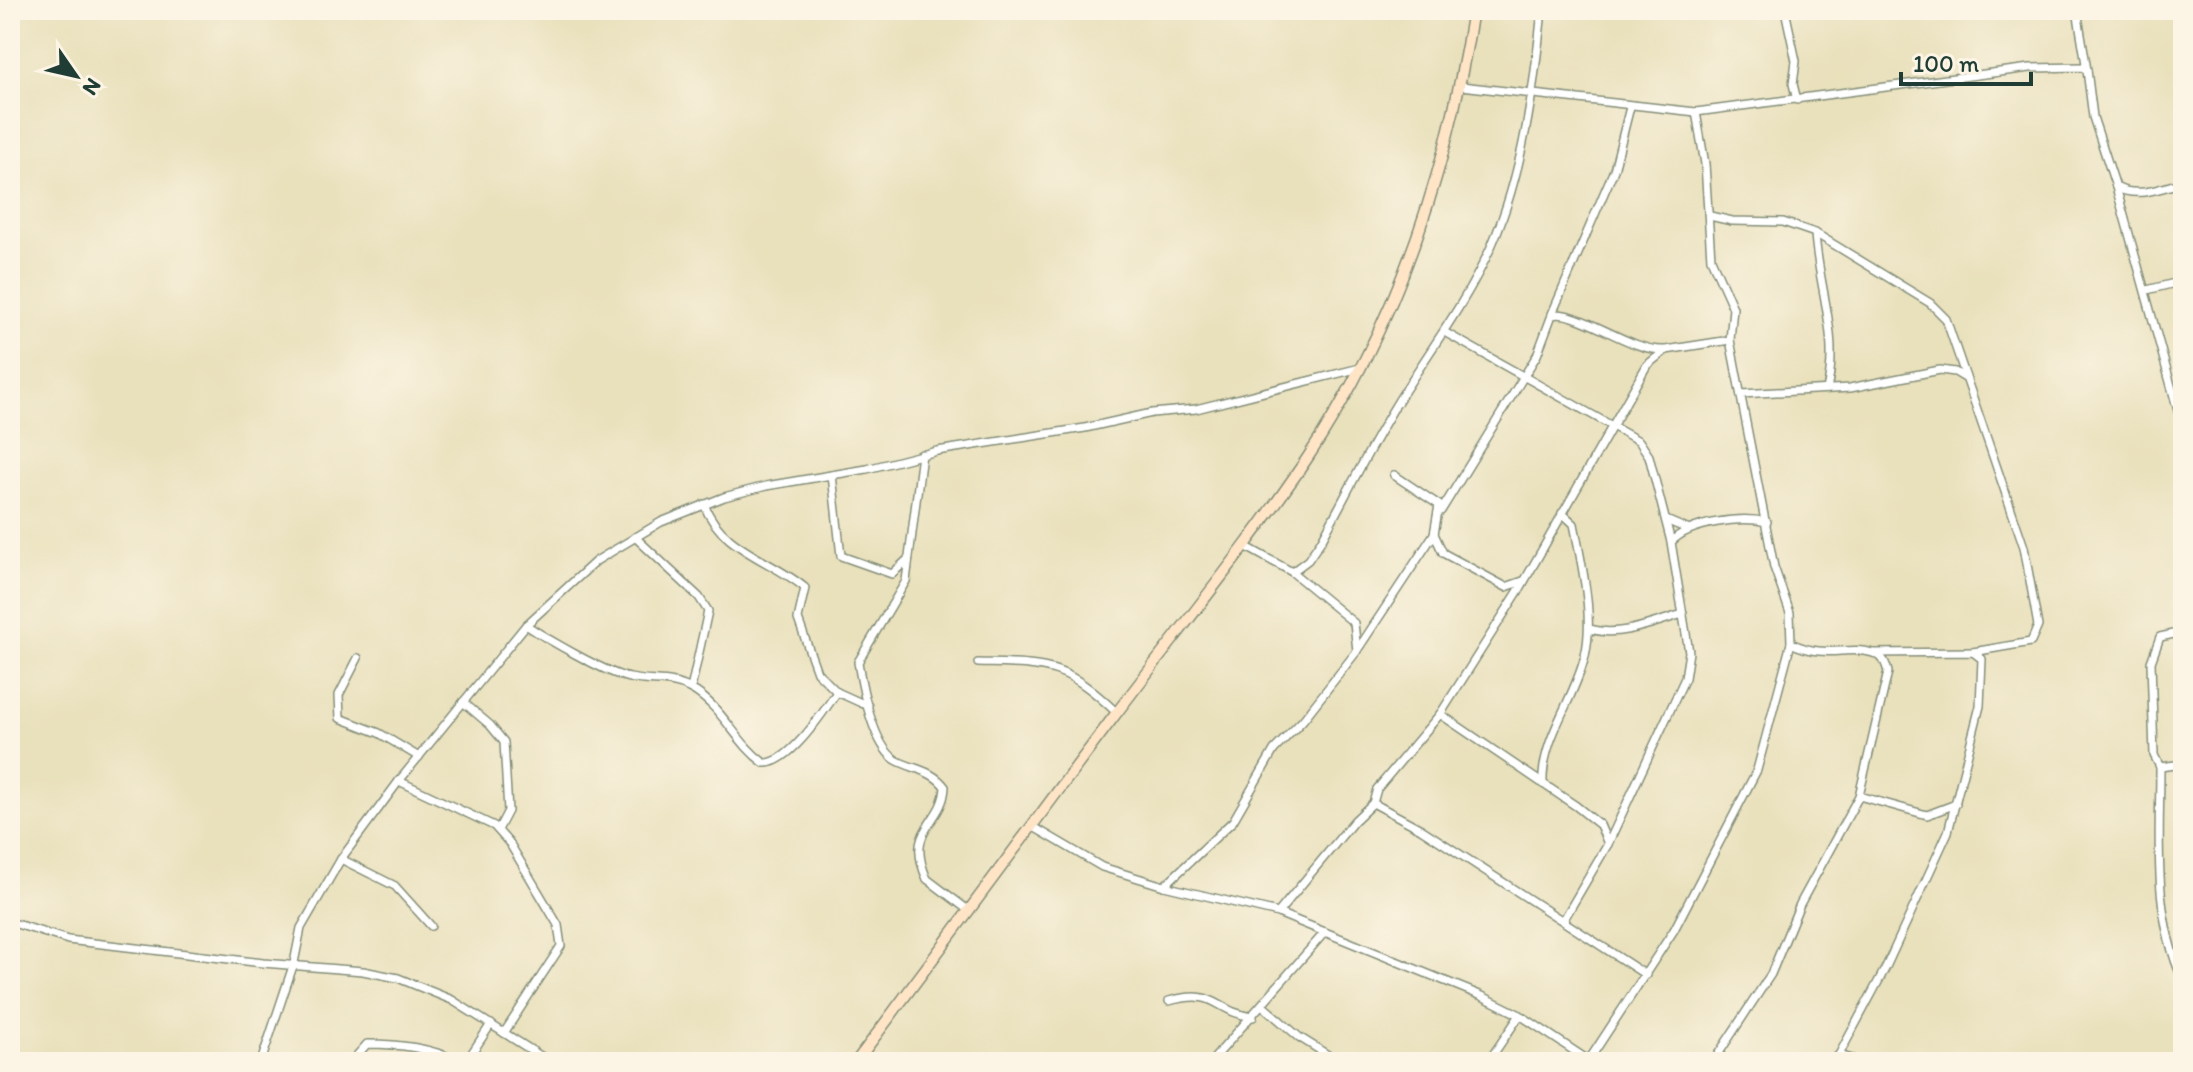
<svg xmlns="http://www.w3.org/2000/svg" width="2193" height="1072" viewBox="0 0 2193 1072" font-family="Itim,sans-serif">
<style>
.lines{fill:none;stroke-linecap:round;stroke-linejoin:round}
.minor-casing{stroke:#848e78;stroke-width:10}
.secondary-casing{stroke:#848e78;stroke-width:13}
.minor{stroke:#fff;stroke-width:7}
.secondary{stroke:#ffe4c6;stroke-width:10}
</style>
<rect width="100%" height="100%" fill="#fcf5e5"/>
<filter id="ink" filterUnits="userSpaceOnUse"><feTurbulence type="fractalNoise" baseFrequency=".0125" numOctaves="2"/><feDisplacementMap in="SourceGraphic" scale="16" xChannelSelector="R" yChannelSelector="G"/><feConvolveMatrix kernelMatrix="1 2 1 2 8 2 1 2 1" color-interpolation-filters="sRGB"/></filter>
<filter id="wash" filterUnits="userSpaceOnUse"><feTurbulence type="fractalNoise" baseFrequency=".006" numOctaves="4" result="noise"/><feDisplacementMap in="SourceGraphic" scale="32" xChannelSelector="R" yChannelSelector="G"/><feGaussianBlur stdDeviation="1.8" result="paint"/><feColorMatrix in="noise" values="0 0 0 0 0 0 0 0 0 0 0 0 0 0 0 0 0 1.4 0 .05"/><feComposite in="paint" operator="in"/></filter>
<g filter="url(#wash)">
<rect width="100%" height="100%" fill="#e9e0bc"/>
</g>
<g filter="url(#ink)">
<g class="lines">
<defs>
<g id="minor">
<path d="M1785 10 1796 61 1793 84 1797 100"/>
<path d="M2077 10 2087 70"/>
<path d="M2176 10 2183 45"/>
<path d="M1461 86 1696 112 2030 68 2082 67 2087 70 2093 117 2116 187C2136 199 2162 188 2183 182"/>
<path d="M1696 112 1705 164 1711 259 1733 308 1730 340 1774 567 1790 613 1791 643C1826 660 1846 645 1873 653 1883 655 1886 664 1888 672L1859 796 1800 904 1771 974 1713 1062"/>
<path d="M2116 187 2183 429"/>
<path d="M1710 216 1732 221 1783 222 1815 233 1930 303 1946 319 2024 547 2038 626 2031 642 1973 652"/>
<path d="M1815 233C1818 286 1840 337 1827 389"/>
<path d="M2147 290 2183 281"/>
<path d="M1552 314 1614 170 1630 107"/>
<path d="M1446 333 1639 441 1649 456 1671 542"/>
<path d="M1741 394 1850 388 1940 370 1955 372 1965 378"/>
<path d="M922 454 906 581 858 662C862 687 873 746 896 760 912 769 933 770 945 787 943 825 904 827 927 879L968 910"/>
<path d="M832 475 841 556 892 574 907 560"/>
<path d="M1394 475 1439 505 1434 534 1443 553 1506 587 1523 581"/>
<path d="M704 504C720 549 772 560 805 588L798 619 817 672 837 692 868 706"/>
<path d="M1441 511 1537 355 1552 315C1577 308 1631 352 1664 350"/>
<path d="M1666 520 1687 529"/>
<path d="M635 537 699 597 708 611 691 689"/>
<path d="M1292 572 1308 560 1321 541C1346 495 1370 447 1397 403 1429 351 1466 303 1491 247 1523 174 1534 89 1542 10"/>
<path d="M526 625C547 639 607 674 630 678 651 683 671 678 691 689 723 707 735 742 764 763 789 765 824 711 837 692"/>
<path d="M1590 629C1619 638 1655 622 1683 614"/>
<path d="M2183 632 2160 637 2151 662 2154 755 2160 767 2183 764"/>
<path d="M1358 649 1434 534"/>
<path d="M358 658 339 695 340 718 379 733 419 757"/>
<path d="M978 663C1047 665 1064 662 1117 713"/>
<path d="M463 702 490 725 504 742 508 811 498 830"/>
<path d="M1440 714 1576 806 1600 825 1608 844 1563 921"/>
<path d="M2160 767C2160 838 2152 913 2183 980"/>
<path d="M399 781 494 826 510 844 558 925 561 946 504 1033"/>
<path d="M1543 784C1541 739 1575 699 1585 656 1594 618 1583 572 1576 534L1574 524 1562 513"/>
<path d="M1859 796 1927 815 1956 804"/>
<path d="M1373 803 1377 789 1441 713 1521 587 1647 365 1666 350 1730 340"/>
<path d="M1032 826 1102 867 1164 886 1278 913 1482 996 1520 1015 1591 1062"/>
<path d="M1608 844 1685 678 1689 652 1671 542C1690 522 1741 516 1767 522"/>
<path d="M341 859 395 886 431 926"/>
<path d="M1164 886 1233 821 1274 750 1303 720 1357 651 1354 623 1292 572 1245 546"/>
<path d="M1278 913 1354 821 1373 803 1421 829 1646 975"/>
<path d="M10 922 68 940 263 963 363 971 398 978 452 1000 550 1062"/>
<path d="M1169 1001C1219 988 1212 1011 1253 1017"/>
<path d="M1263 1006 1299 1037 1339 1062"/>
<path d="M1839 1055 1886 967 1948 832 1980 706 1982 659 1973 652 1874 653"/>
<path d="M1589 1060 1674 930 1757 770 1791 643"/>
<path d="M261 1062 294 963 301 928 341 859 399 781 526 625 596 561 661 522 724 497 766 486 867 469 937 451 1085 428 1152 413 1196 409 1360 368"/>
<path d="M351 1062 367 1044C401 1044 430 1048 461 1062"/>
<path d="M466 1062 491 1024"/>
<path d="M1211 1062 1325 932"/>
<path d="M1488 1062 1520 1015"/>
<path d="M1830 1062 1839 1055 1862 1062"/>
</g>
<path id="secondary" d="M856 1062C941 948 1026 833 1112 719 1177 633 1245 550 1306 460 1397 325 1448 170 1473 10"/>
</defs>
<use href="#minor" class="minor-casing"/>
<use href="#secondary" class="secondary-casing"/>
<use href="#minor" class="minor"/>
<use href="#secondary" class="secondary"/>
</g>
</g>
<rect width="2193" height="1072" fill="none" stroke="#fcf5e5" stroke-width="40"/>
<g transform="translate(76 76) rotate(124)" stroke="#fcf5e5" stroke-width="6" paint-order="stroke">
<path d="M0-6L14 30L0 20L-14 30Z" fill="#1f3d34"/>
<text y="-12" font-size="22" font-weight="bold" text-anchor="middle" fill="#1f3d34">N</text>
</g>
<path d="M1901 72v12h130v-12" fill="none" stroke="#1f3d34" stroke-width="4"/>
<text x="1913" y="72" font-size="24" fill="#1f3d34" stroke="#fcf5e5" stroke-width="6" paint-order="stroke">100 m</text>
</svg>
